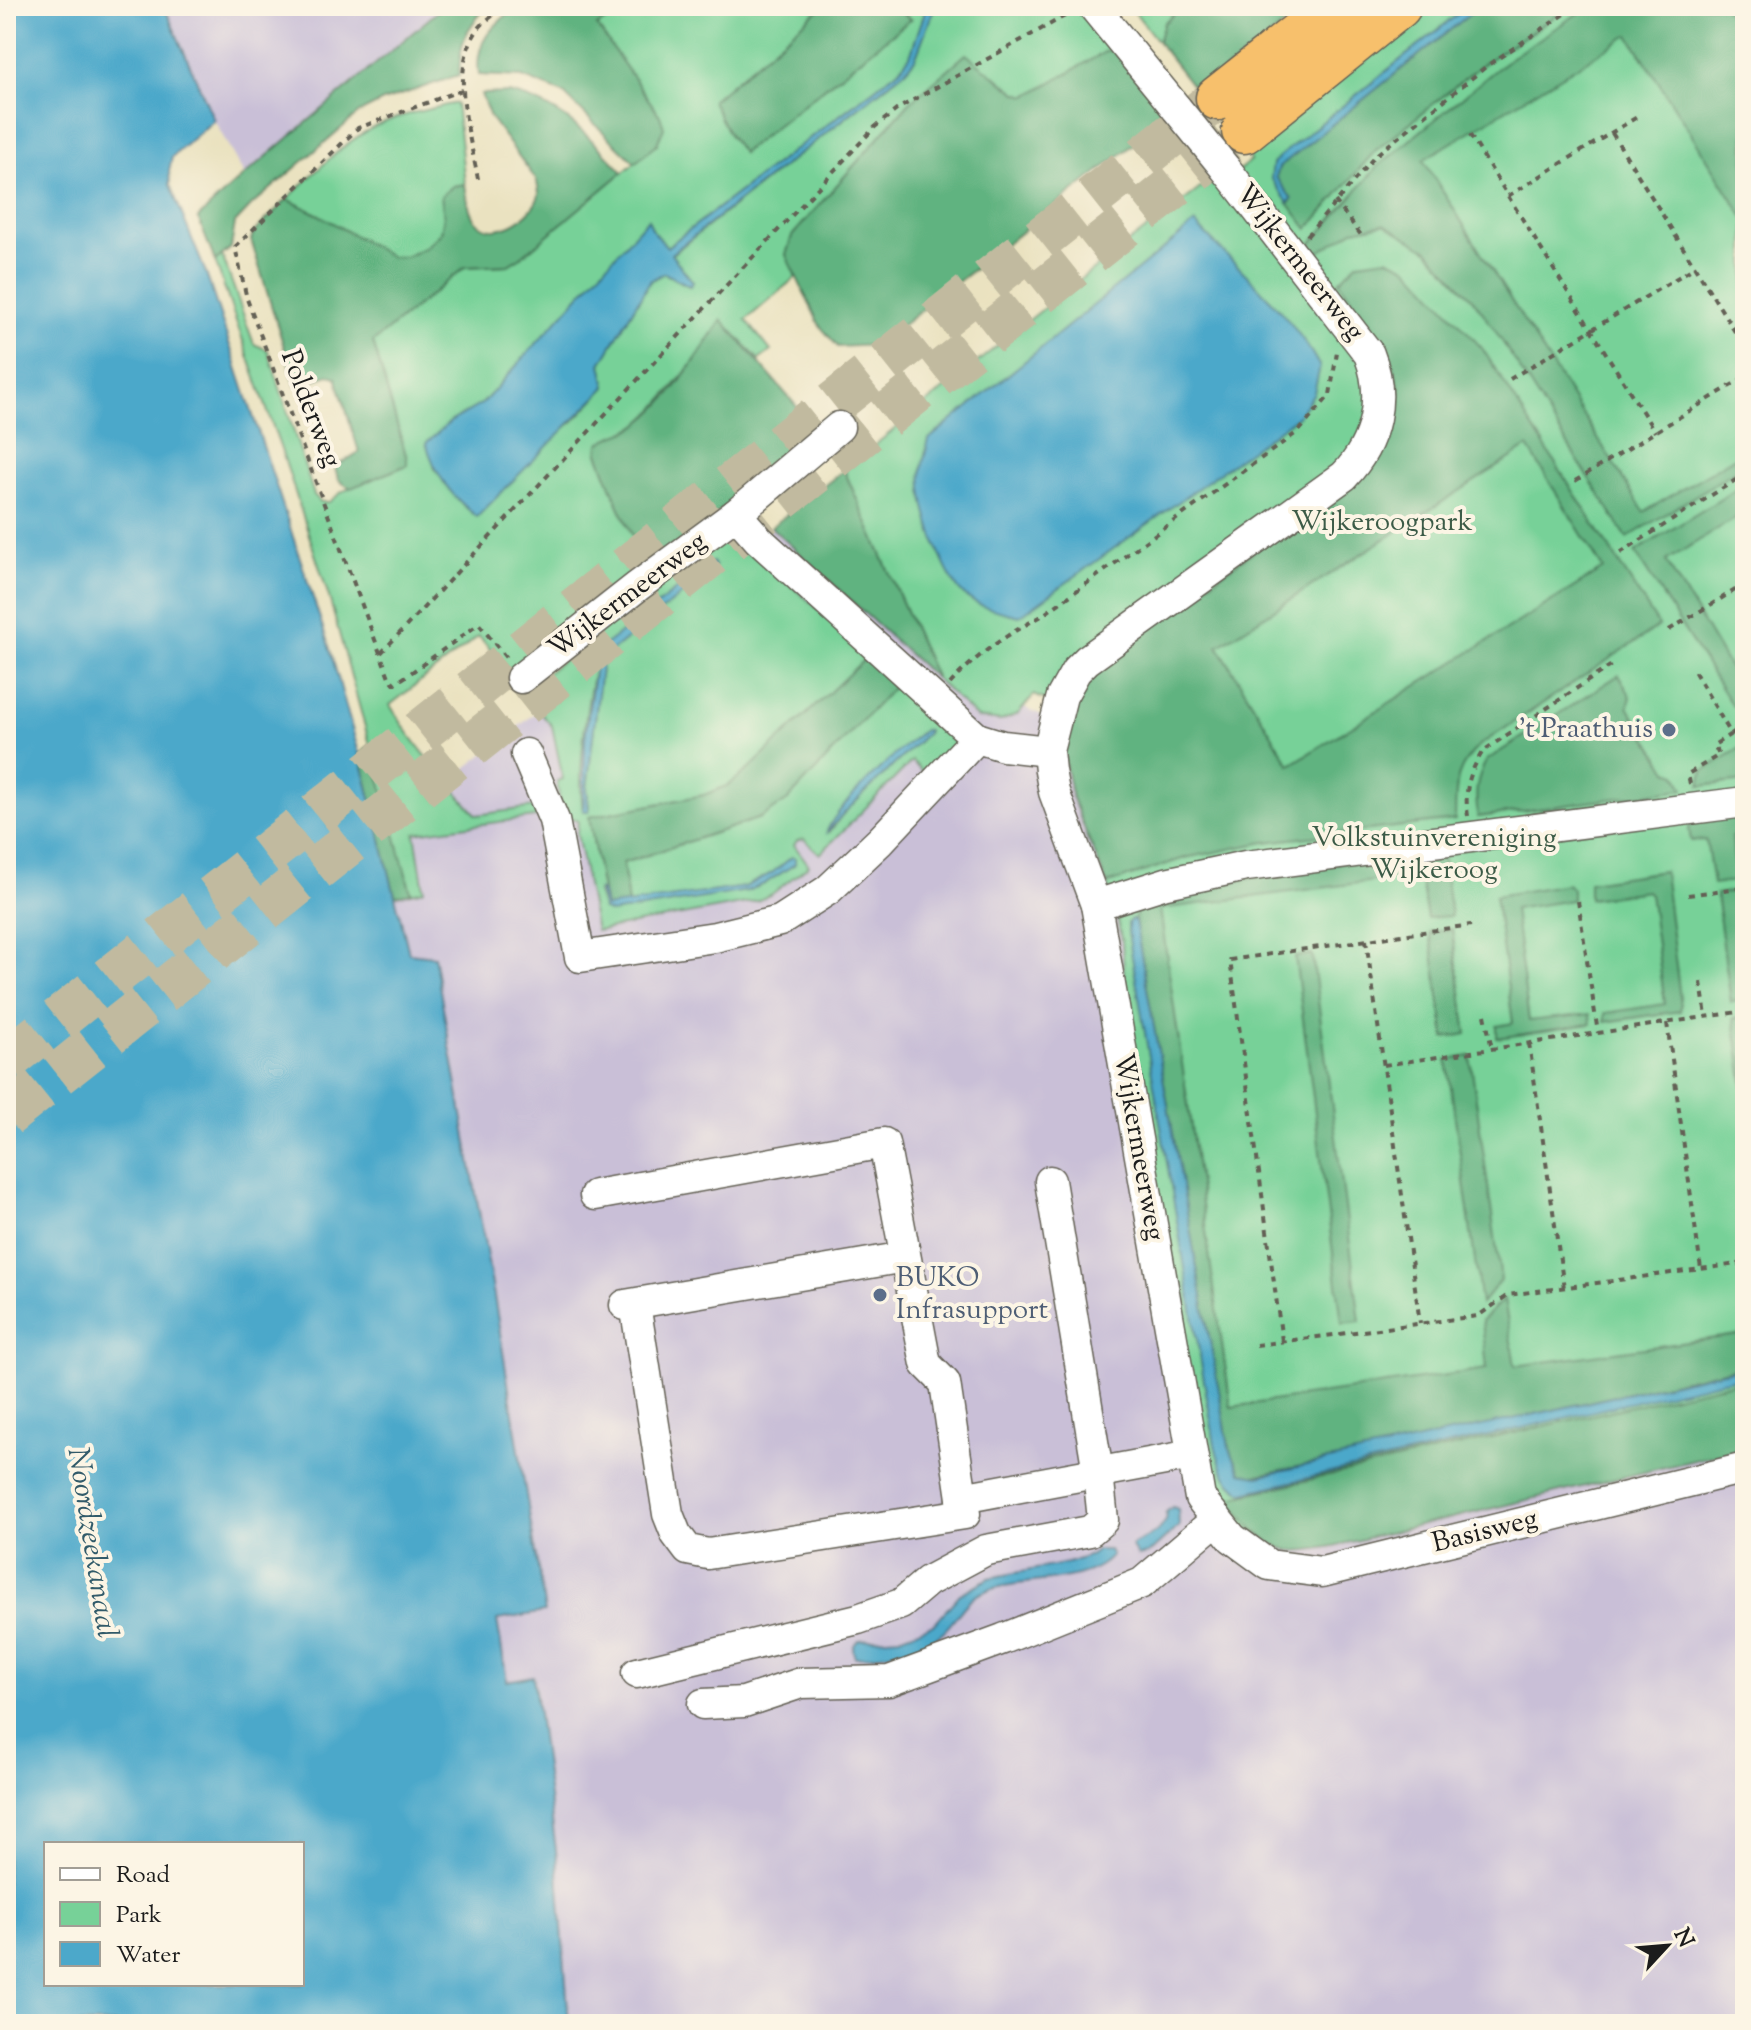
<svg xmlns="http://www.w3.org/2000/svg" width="1751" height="2030" viewBox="0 0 1751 2030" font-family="'Sorts Mill Goudy',serif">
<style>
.industrial{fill:#c9bfd7}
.green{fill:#77d198;stroke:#4a765a;stroke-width:2;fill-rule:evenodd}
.forest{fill:#61b380;stroke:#3e684e;stroke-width:2;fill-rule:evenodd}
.water{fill:#4ca8ca;stroke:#346273;stroke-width:2;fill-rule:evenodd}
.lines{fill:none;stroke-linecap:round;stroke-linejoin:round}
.highway-tunnel{stroke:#c1ba9f;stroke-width:44;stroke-dasharray:44 22;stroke-linecap:butt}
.minor-casing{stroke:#646155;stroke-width:33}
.highway-casing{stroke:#646155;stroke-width:47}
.path{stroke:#646155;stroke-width:4;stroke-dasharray:6 6;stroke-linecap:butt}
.minor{stroke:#fff;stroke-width:30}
.highway{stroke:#f7c06c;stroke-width:44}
.minor-bridge-casing{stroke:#646155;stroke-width:33;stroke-linecap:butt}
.minor-bridge{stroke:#fff;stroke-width:30}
.service-dot{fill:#5c6f8a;stroke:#fcf5e5;stroke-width:3}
.labels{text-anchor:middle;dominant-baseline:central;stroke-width:8;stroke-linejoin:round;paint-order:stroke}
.street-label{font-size:28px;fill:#1c1c1c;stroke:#fcf5e5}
.park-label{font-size:28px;fill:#3c5b47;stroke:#fcf5e5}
.service-label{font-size:28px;fill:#4e5e75;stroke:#fcf5e5;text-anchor:end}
.water-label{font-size:30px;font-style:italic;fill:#325b6a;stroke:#fcf5e5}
</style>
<rect width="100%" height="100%" fill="#fcf5e5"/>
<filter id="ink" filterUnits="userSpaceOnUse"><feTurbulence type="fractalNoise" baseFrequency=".0125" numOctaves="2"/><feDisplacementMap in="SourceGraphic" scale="16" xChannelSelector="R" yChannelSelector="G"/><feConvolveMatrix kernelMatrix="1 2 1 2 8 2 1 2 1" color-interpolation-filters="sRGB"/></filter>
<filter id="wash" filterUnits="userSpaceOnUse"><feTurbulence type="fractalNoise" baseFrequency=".006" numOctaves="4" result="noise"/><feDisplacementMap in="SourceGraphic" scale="32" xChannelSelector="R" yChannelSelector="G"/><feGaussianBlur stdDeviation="1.8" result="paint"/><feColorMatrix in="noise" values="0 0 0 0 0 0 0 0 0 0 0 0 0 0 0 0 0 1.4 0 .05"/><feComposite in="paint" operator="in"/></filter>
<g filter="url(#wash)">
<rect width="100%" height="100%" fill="#eae2c0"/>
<g class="industrial">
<path d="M164 6H462L249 184 214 120Z"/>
<path d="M771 527 912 657 1082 733 1745 1408V2024H569L557 1857 534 1677 507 1682 497 1620 544 1611 494 1296 434 957 409 954 380 836Z"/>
</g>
<g class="green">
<path d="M628 6H823L712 100 742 153 911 19 892 6H927L910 56 899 70 667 247 653 231 648 220 483 403 450 422 434 467 464 506 574 421 606 387 601 364 650 281 664 273 689 286 693 282 671 255 905 71 915 59 935 6H1075L1112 48 1027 96 1017 93 966 55 910 102 792 236 786 255 796 277 746 320 771 351 759 360 722 320 693 363 655 409 637 426 624 432 598 453 619 506 648 568 512 676 479 636 390 705C414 745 446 781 477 815L541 806 543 816 415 833 424 890 411 893 329 597 285 461 215 261 222 255 254 344 268 350 314 495 321 502H329L343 491 407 465V459L373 342 465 267 508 265 521 257 657 144 660 116 597 26Z"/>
<path d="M1130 6H1181L1164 23 1158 42Z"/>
<path d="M1425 6H1468L1280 156 1474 6H1745V1448L1333 1546 1288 1550 1240 1526 1206 1481 1126 1006 1122 942 1116 916 1105 875 1086 837 1071 711 1034 695 1018 714 1001 721 977 718 936 679 844 470 1065 291 1215 177 1222 184 1251 160 1245 152Z"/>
<path d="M456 103 465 184 453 186 441 196 444 216 441 233 426 247 406 257H390L319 215 287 199C310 178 339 146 367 131 394 115 426 110 456 103Z"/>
<path d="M715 541 745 547 871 653 749 769 729 785 704 795 589 817 602 892 599 890 597 893 603 910 747 891 764 884 795 864 792 857 772 873 745 887 628 905 623 863 760 818 788 800 900 680 948 725 956 744 924 774 912 761 820 854 804 839 797 841 794 845 809 865 772 894 757 901 596 931 577 834 578 821 561 814 557 781 563 779 552 726 522 692ZM710 563 715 566 707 574 602 659 587 788 589 810 583 811C577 771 587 688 600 650ZM924 730 927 733 842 815 829 833 841 809Z"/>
</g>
<g class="forest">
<path d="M444 6H488C464 30 460 42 459 75L383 101 359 113 252 205 235 223 231 248 215 261 198 218 233 185Z"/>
<path d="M517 6H628L597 26 660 116 664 128 657 144 635 163 563 93 522 77 479 75C474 41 493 26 517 6Z"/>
<path d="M823 6H892L911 19 742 153 728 133 712 101Z"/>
<path d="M1181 6H1309L1197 92 1158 42 1164 23Z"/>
<path d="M1480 6H1571L1484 63 1375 151 1308 229 1288 203 1291 201 1276 177 1279 167Z"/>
<path d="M1589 6H1723L1745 36V219L1629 35 1423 160 1644 512 1745 451V465L1627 538 1493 327 1475 302 1428 250 1384 224 1354 230 1317 253 1310 245 1377 167 1509 59Z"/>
<path d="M1112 48 1168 116 1147 134 877 345 838 347 820 326 786 255 792 236 910 102 966 54 1017 93 1027 96Z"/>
<path d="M509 93C561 105 588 135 623 172L521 257 508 265 465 267 373 342 407 459V465L351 488C340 483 337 480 335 467L359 452 336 377 329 375 296 386 251 240 253 233 287 199 319 215 391 257H406L426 247 441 233 444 216 441 196 453 186 465 184C467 195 468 211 475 220 493 243 535 217 539 194 539 191 537 184 537 181L490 117 482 97 481 94Z"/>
<path d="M1387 258 1409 268 1482 348 1659 626 1480 745C1453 770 1456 785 1455 820L1265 842 1185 858 1107 884 1072 798 1061 744 1071 711 1087 681 1130 640 1361 474C1435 395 1389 355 1339 281L1358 262ZM1528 447 1603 569 1290 765 1218 646Z"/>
<path d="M722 320 819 432 648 568 619 506 598 453 599 444C611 434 627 434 639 424 673 398 698 356 722 320Z"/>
<path d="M844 470 936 679 771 527Z"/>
<path d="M1745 484V512L1666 561 1745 694V698L1732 706 1635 552Z"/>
<path d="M871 653 900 680 788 800 760 818 623 863 628 905 605 907 589 817 704 795 729 785 749 769Z"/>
<path d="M1619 675 1631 697 1628 707 1668 771 1677 774 1684 789 1478 817C1475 795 1475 779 1487 760Z"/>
<path d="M371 745 411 893 395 896 360 754Z"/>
<path d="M1745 745V781L1700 786 1703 771Z"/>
<path d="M1745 807V834L1732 836 1736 881 1713 884 1706 840 1691 841 1689 829 1695 814Z"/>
<path d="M1441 845 1451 916 1427 918 1420 875 1160 909 1231 1407 1487 1369 1482 1320 1504 1299 1515 1366 1745 1334V1366L1404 1445 1248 1477 1241 1473 1229 1448 1135 921 1138 898Z"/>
<path d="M1664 871 1681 1006 1680 1011 1605 1022V1013L1665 1004 1650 894 1647 891 1589 899V882Z"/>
<path d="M1567 884 1572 889V900L1514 909 1529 1021 1590 1014 1591 1024 1497 1038V1026L1513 1023 1495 896Z"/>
<path d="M1741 890 1745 925V1000L1731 1002 1716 894Z"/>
<path d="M1452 929 1467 1034 1445 1038 1430 932Z"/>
<path d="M1312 954 1360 1321 1342 1323 1295 957Z"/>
<path d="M1745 1017V1096L1734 1018Z"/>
<path d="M1470 1056 1501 1280 1481 1304 1447 1060Z"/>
<path d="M1745 1380V1448L1334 1546C1320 1548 1301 1553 1288 1550 1263 1544 1241 1519 1230 1498Z"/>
</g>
<g class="water">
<path d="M6 6H164L214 120 172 157 169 171 170 185 206 273 329 646 366 778 409 953 434 956 494 1296 545 1612 497 1620 507 1681 533 1676 557 1858 569 2024H6ZM46 1844H302V1984H46Z"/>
<path d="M927 6H935L915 59 905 71 671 254 693 282 690 286 664 273 650 281 601 364 606 387 477 517C450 495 436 476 426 443L450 422 483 403 648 219 653 231 667 247 899 70 910 56Z"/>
<path d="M1468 6H1480L1279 167 1276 177 1292 199 1288 203 1271 178 1273 164 1280 156Z"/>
<path d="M1195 223C1238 269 1290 311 1320 367L1314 393 1298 416 1020 616C1003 612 975 607 962 593 941 570 918 500 922 469 923 459 927 449 929 439Z"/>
<path d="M713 562 715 566 707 574 602 659 587 788 589 811H583L585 738 595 666 597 656 606 644Z"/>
<path d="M924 730H927V733L842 815 826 834C833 808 901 748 924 730Z"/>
<path d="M792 857 795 858V864L764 884 747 891 611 913 603 910 599 890 602 892 605 907 745 887 772 873Z"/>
<path d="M1131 919 1135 921 1139 943 1229 1447 1241 1473 1258 1476 1745 1367V1376L1244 1493C1225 1482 1220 1466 1215 1445L1128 933V923Z"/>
<path d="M1173 1507 1178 1509 1179 1526 1148 1554 1138 1556 1131 1546C1146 1535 1166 1535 1166 1512Z"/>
<path d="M1097 1550H1109L1112 1555C1090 1586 1014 1578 983 1592 964 1600 958 1618 944 1631 925 1648 880 1657 855 1657 852 1650 852 1645 859 1640L900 1637 934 1624 960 1594 989 1578 1068 1563 1091 1555Z"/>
</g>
</g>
<g filter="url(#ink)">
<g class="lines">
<g class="highway-tunnel">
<path d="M6 1061 1218 98"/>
<path d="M6 1116 1244 131"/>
</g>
<defs>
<g id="minor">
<path d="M1093 6 1177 109"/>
<path d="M1225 168 1369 354C1386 397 1376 443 1344 476L1087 660 1076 671 1062 696 1048 751 1050 771 1054 792 1096 905 1200 1498 1232 1538 1269 1565 1322 1572 1745 1468"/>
<path d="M736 514 839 427"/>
<path d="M521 678 638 586 736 514 759 540 977 738 1003 746 1048 751"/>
<path d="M526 754 554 820 580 957 715 937 780 921 828 890 880 841 977 738"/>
<path d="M1096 905 1166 883 1246 866 1745 802"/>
<path d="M595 1195 884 1143 926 1364 945 1383 962 1498 1192 1455"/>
<path d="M635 1304 668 1514 676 1534 688 1550 708 1554 965 1514 962 1498"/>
<path d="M625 1305 905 1257"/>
<path d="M637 1673 858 1619 901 1604 928 1581 986 1550 1090 1531 1103 1520 1098 1472 1050 1181"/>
<path d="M703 1704 744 1702 801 1683 889 1681 1003 1639 1142 1583 1217 1519"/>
</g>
<g id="highway">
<path d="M1218 98 1334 6"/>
<path d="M1244 131 1399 6"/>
</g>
</defs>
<use href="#minor" class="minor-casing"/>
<use href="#highway" class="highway-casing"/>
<g class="path">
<path d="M1732 6 1745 25"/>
<path d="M462 90 358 128 235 247 247 299 389 677 395 684 479 624 507 659"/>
<path d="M1612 133 1745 348"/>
<path d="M1470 135 1655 432"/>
<path d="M478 179C470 135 449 71 477 31 483 21 497 13 506 6"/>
<path d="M1508 196 1637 117"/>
<path d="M1335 201 1361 235"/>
<path d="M1307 236 1376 155 1488 65 1577 6"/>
<path d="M1510 379 1695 267"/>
<path d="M1575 481 1745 377"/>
<path d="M1620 553 1745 474"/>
<path d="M1669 630 1745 584"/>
<path d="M381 653 875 127 899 108 1072 12"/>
<path d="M950 684C974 657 1007 634 1040 617L1299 431 1330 395 1337 352"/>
<path d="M1731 734 1745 725"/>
<path d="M1690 784 1688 774 1719 755 1714 745 1731 734 1693 669"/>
<path d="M1468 816C1464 790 1469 773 1483 751L1613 664"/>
<path d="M1688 895 1745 887"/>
<path d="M1578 901 1598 1033"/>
<path d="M1366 940 1420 1323"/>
<path d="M1701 982 1706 1016"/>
<path d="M1485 1015 1492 1049"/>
<path d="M1667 1023 1701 1269"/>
<path d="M1529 1043 1564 1288"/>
<path d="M1384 1065 1745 1011"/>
<path d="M1282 1341 1230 960 1471 925"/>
<path d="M1256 1345 1478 1316 1508 1295 1745 1263"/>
</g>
<use href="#minor" class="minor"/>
<use href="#highway" class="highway"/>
<defs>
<path id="minor-bridge" d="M1177 109 1225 168"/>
</defs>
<use href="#minor-bridge" class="minor-bridge-casing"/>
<use href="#minor-bridge" class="minor-bridge"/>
</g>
</g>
<g class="service-dot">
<circle cx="1669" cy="730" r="8"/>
<circle cx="880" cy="1295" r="8"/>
</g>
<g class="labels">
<g class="street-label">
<text transform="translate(1299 263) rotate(52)">Wijkermeerweg</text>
<text transform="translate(310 409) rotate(69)">Polderweg</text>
<text transform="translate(628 596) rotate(-37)">Wijkermeerweg</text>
<text transform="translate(1138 1147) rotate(80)">Wijkermeerweg</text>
<text transform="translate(1485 1532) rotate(-14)">Basisweg</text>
</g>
<g class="park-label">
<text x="1382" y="523">Wijkeroogpark</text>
<text x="1434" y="839">Volkstuinvereniging<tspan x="1434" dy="32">Wijkeroog</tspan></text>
</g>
<g class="service-label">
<text x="1653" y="730">'t Praathuis</text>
<text x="896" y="1279" text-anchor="start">BUKO<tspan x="896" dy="32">Infrasupport</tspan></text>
</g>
<g class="water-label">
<text transform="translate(91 1543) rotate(81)">Noordzeekanaal</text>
</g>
</g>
<rect width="1751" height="2030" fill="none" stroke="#fcf5e5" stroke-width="32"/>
<rect x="44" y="1842" width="260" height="144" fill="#fcf5e5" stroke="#a29e95" stroke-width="2"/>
<rect x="60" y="1868" width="40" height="12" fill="#ffffff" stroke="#a29e95" stroke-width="2"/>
<text x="116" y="1882" font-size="24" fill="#1c1c1c">Road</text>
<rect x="60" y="1902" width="40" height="24" fill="#77d198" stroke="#a29e95" stroke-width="2"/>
<text x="116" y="1922" font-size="24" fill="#1c1c1c">Park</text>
<rect x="60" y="1942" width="40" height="24" fill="#4ca8ca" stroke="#a29e95" stroke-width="2"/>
<text x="116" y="1962" font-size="24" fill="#1c1c1c">Water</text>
<g transform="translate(1667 1946) rotate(64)" stroke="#fcf5e5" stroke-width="6" paint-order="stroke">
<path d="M0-6L14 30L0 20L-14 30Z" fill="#1c1c1c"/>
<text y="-12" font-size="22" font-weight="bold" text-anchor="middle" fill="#1c1c1c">N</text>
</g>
</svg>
